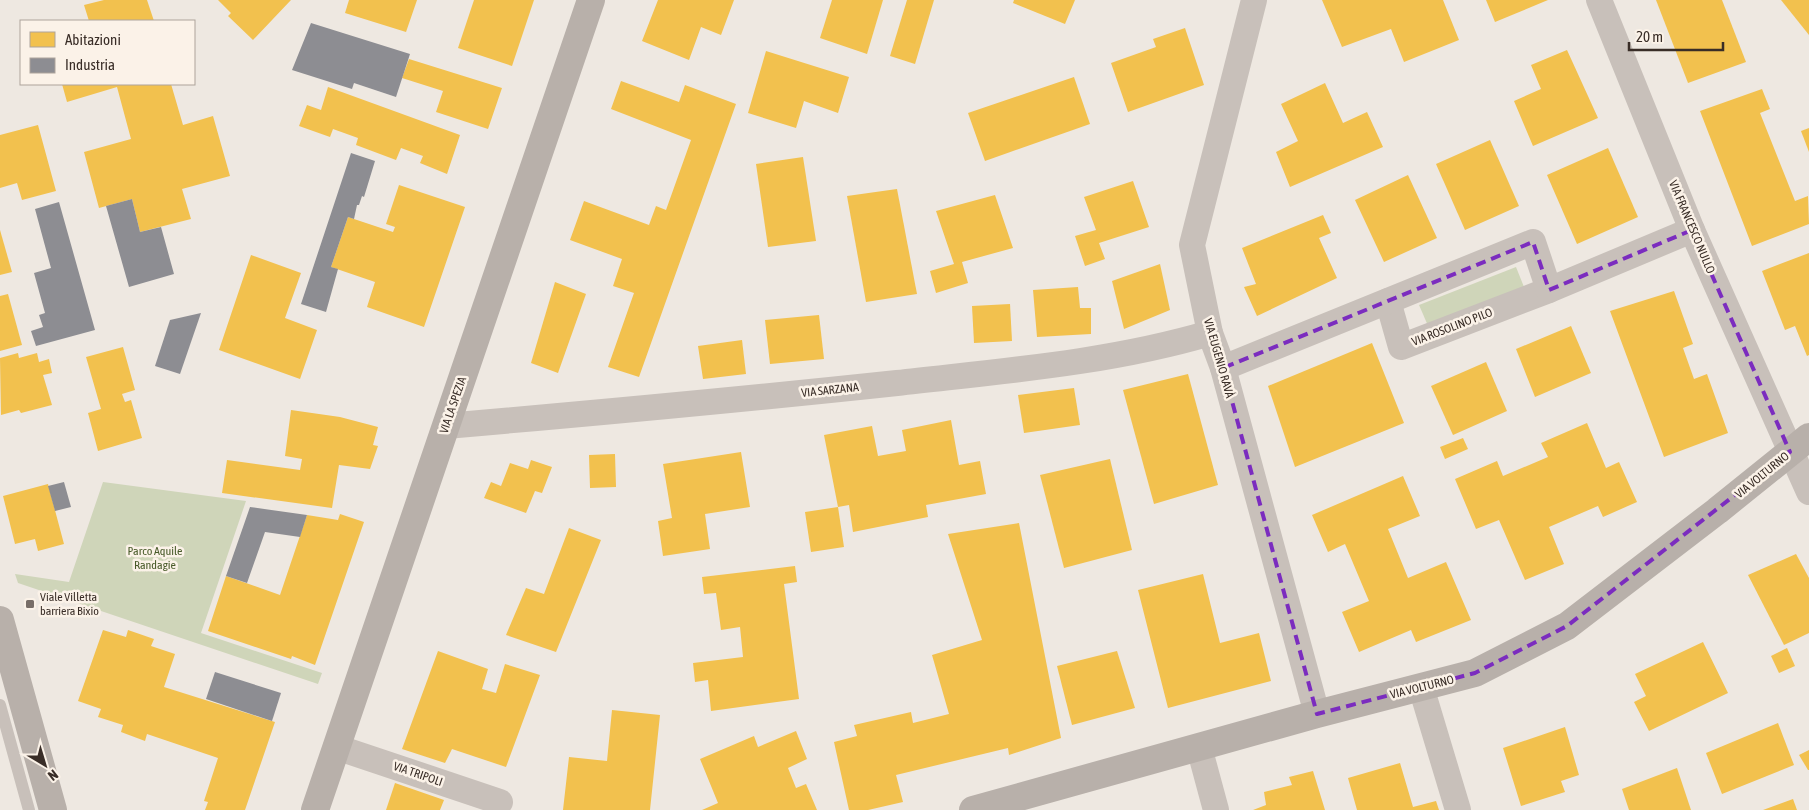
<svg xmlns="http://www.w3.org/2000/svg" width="1809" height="810" viewBox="0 0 1809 810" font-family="'Asap Condensed',sans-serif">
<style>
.green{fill:#cfd5b9}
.homes{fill:#f2c14e}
.industry{fill:#8d8d92}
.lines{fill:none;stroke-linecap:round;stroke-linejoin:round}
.lane{stroke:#c8c0ba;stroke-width:12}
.street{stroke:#c8c0ba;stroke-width:26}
.secondary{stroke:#b8b0aa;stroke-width:28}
.marked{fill:none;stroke:#7b2cbf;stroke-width:4;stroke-dasharray:10 6;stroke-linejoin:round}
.poi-dot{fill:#786e68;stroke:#fbf2e8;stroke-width:2}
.labels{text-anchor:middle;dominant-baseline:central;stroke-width:5;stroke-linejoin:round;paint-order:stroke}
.street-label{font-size:12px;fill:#392d27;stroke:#fbf2e8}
.park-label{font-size:12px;fill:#485a29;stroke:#fbf2e8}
.poi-label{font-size:12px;fill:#392d27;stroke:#fbf2e8;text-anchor:start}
</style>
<rect width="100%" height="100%" fill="#eee8e1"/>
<g class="green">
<path d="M1516 267 1524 287 1429 328 1419 305Z"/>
<path d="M103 482 246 501 201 633 322 673 318 684 18 583 15 574 69 582Z"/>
</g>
<g class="homes">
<path d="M104 0H147L154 21H89L84 5Z"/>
<path d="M218 0H291L253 40 228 16 231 13Z"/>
<path d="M349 0H417L406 32 345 13Z"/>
<path d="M474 0H534L512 66 458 48Z"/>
<path d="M658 0H734L721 35 701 27 689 60 642 41Z"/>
<path d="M832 0H883L867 54 820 38Z"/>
<path d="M907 0H934L915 64 890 56Z"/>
<path d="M1014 0H1075L1065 24 1013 3Z"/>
<path d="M1322 0H1443L1459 40 1404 62 1391 29 1342 47Z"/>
<path d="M1486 0H1548L1495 22Z"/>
<path d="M1656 0H1722L1746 62 1688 83Z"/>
<path d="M1781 0H1809V35Z"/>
<path d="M1185 28 1204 85 1128 112 1111 63 1156 47 1153 39Z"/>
<path d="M1567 50 1598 118 1533 146 1514 101 1541 89 1531 65Z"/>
<path d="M766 51 849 77 838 113 804 101 796 128 748 113Z"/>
<path d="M409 59 502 88 488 129 436 112 443 91 402 78Z"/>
<path d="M1074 77 1090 124 985 161 968 113Z"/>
<path d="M621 81 679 102 685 85 736 104 639 377 608 367 634 293 613 286 622 259 570 240 584 201 649 225 656 206 666 210 691 140 611 109Z"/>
<path d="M1325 83 1343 123 1367 112 1383 147 1290 187 1276 152 1298 141 1281 104Z"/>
<path d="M62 84H171L183 125 213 116 230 176 182 189 191 219 140 232 132 199 99 208 84 152 131 139 117 87 67 102Z"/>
<path d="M328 87 460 135 447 174 420 163 423 156 401 148 396 160 356 145 358 138 333 129 330 137 299 126 307 105 321 110Z"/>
<path d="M1762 89 1770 109 1760 113 1795 201 1808 196 1809 224 1752 246 1700 111Z"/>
<path d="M38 125 56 191 22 200 17 183 0 188V135Z"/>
<path d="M1809 128V152L1801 131Z"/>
<path d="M1490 140 1519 206 1465 230 1436 164Z"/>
<path d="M1608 148 1638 217 1577 244 1547 175Z"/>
<path d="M803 157 816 241 768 247 756 164Z"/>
<path d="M1408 175 1437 238 1384 262 1355 200Z"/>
<path d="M1133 181 1149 227 1099 243 1105 259 1085 266 1075 236 1096 230 1084 197Z"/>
<path d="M399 185 465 207 424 327 367 307 375 282 331 267 348 217 393 232 395 227 386 224Z"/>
<path d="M897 189 917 294 866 302 847 196Z"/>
<path d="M995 195 1013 248 962 262 968 283 936 293 930 271 954 264 936 211Z"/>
<path d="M1323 215 1331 233 1319 238 1337 278 1257 316 1244 287 1256 284 1242 248Z"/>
<path d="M0 230 12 272 0 275Z"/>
<path d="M1809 253V355L1807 356 1795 326 1785 330 1762 271Z"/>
<path d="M251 255 301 273 285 318 317 330 300 379 219 350Z"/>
<path d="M1160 264 1170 310 1124 329 1112 281Z"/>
<path d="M555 282 586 294 558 373 531 363Z"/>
<path d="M1078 287 1080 308H1091V334L1037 337 1033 290Z"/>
<path d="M1674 291 1693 344 1683 348 1694 379 1707 374 1728 433 1664 457 1610 311Z"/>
<path d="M8 294 22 345 0 351V296Z"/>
<path d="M1010 304 1012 341 974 343 972 306Z"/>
<path d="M819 315 824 359 770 364 765 320Z"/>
<path d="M1571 326 1591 373 1535 397 1516 349Z"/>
<path d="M742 340 746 374 703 379 698 346Z"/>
<path d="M1372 343 1404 423 1295 467 1268 386Z"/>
<path d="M123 347 135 390 122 394 125 402 131 400 142 438 98 451 88 413 101 409 86 357Z"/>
<path d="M18 353 19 358 37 353 39 362 49 359 52 373 43 375 52 405 21 413 19 410 1 415 0 358Z"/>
<path d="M1486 362 1507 411 1453 435 1431 386Z"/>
<path d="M1188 374 1218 485 1154 504 1123 390Z"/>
<path d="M1074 388 1080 425 1024 433 1018 395Z"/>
<path d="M291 410 340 417 378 427 373 445 378 446 370 469 339 465 332 508 222 493 227 460 300 470 302 459 285 456Z"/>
<path d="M951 420 959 465 980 461 986 494 926 505 928 517 853 532 849 505 838 507 824 435 872 426 878 456 906 451 902 430Z"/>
<path d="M1587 423 1606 468 1619 462 1637 502 1603 517 1598 506 1549 527 1564 564 1525 580 1499 520 1476 529 1455 479 1497 461 1503 476 1548 457 1541 443Z"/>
<path d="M1463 438 1468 449 1445 459 1440 447Z"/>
<path d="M741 452 750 507 705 514 710 549 663 556 658 521 672 518 663 464Z"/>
<path d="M615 454 616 487 590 488 589 455Z"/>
<path d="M1110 459 1132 550 1064 568 1040 475Z"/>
<path d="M531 460 552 467 542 493 535 491 526 513 484 498 491 482 501 486 510 463 528 469Z"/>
<path d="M1403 476 1420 516 1388 529 1408 578 1446 562 1471 620 1416 642 1411 630 1359 652 1342 612 1369 601 1345 544 1328 552 1312 515Z"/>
<path d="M48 484 64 544 38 551 35 539 15 544 3 496Z"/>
<path d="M838 507 844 547 811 552 805 512Z"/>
<path d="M340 514 364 522 315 665 292 656 291 659 208 631 226 576 280 595 307 515 338 520Z"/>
<path d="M1019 523 1061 738 1009 755 1008 748 896 775 903 802 868 810H849L834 742 857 736 854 725 911 712 913 723 949 714 932 655 982 640 948 534Z"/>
<path d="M569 528 601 540 556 652 506 635 526 588 544 594Z"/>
<path d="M1796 554 1809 578V633L1784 645 1748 575Z"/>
<path d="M795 566 797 582 784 584 799 699 711 711 708 680 695 682 693 663 743 657 740 627 721 630 716 593 704 594 702 577Z"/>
<path d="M1203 574 1220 643 1259 633 1271 681 1168 708 1138 590Z"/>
<path d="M103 630 126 637 128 630 154 639 151 646 175 654 164 687 275 722 245 810H205L208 802 204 801 218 758 147 734 145 741 121 732 123 725 98 717 101 709 78 701Z"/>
<path d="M1703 642 1728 693 1649 731 1634 702 1646 696 1635 674Z"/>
<path d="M1787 648 1795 666 1779 673 1771 656Z"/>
<path d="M438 651 488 669 482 689 496 693 505 664 540 675 506 767 452 749 445 763 402 749Z"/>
<path d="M1117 651 1135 708 1072 725 1057 666Z"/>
<path d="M612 710 660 715 650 810H563L569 757 607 761Z"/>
<path d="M1778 723 1794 765 1722 794 1706 753Z"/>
<path d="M1565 727 1579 775 1561 781 1565 792 1521 806 1503 748Z"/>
<path d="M796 731 807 759 788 768 796 788 806 784 817 810H702L718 803 700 759 754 736 758 747Z"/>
<path d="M1809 750V770H1808L1799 755Z"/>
<path d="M1400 763 1413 807 1436 801 1439 810H1357L1348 778Z"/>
<path d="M1677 768 1691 810H1629L1622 789Z"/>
<path d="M1313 771 1325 810H1253L1266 805 1264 792 1292 785 1289 777Z"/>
<path d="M395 783 444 800 440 810H386Z"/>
<path d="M1793 799 1797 810H1763Z"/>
</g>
<g class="industry">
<path d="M311 23 410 54 396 97 354 83 352 89 292 70Z"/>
<path d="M351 153 375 161 364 197 362 196 359 205H357L354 219 348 217 331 267 338 269 326 312 301 304Z"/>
<path d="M132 199 140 232 161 227 174 274 129 287 106 206Z"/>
<path d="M59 202 95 330 36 346 31 331 43 327 39 315 45 313 34 273 51 268 35 209Z"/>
<path d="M201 313 180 374 155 366 170 320Z"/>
<path d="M64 482 71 507 55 511 48 486Z"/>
<path d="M250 507 307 515 300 537 265 532 247 583 226 576Z"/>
<path d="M215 672 281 693 272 721 206 699Z"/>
</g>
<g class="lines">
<path class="lane" d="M0 705 29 810"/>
<g class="street">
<path d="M1254 0 1192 245 1210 333 1223 368 1317 714"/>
<path d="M1599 0 1692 230 1809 492"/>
<path d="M1388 301 1401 347 1549 290 1692 230"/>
<path d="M1223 368 1533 242 1549 290"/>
<path d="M446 426C596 413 747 399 897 383 1001 371 1109 363 1210 333"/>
<path d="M1421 687 1458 810"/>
<path d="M336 747 500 802"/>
<path d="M1199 747 1216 810"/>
</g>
<g class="secondary">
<path d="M0 620 53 810"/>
<path d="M315 810 591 0"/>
<path d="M973 810 1317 714 1475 673 1567 626 1717 511 1809 437"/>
</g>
</g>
<path class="marked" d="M1692 230 1790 452 1567 626 1475 673 1317 714 1223 368 1533 242 1549 290Z"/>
<rect class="poi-dot" x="25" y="599" width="10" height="10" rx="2.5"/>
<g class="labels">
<g class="street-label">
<text transform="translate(1692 227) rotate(67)">VIA FRANCESCO NULLO</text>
<text transform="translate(1452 327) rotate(-21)">VIA ROSOLINO PILO</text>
<text transform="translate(1219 358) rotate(74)">VIA EUGENIO RAVÀ</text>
<text transform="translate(830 390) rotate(-6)">VIA SARZANA</text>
<text transform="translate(453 405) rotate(-71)">VIA LA SPEZIA</text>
<text transform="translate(1762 475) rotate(-39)">VIA VOLTURNO</text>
<text transform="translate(1422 687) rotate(-14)">VIA VOLTURNO</text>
<text transform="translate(418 774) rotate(19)">VIA TRIPOLI</text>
</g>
<g class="park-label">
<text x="155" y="551">Parco Aquile<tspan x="155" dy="14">Randagie</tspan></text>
</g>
<g class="poi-label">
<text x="40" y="597">Viale Villetta<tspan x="40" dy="14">barriera Bixio</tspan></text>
</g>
</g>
<rect x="20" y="20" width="175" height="65" fill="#fbf2e8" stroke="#ada39b"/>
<rect x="30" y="32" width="25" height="15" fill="#f2c14e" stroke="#ada39b"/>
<text x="65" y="45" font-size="15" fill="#392d27">Abitazioni</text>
<rect x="30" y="58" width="25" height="15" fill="#8d8d92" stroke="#ada39b"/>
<text x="65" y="70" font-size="15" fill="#392d27">Industria</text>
<g transform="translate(45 765) rotate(142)" stroke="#fbf2e8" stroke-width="4" paint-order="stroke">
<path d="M0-4L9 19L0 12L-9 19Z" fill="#392d27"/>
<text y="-8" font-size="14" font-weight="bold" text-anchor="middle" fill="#392d27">N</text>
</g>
<path d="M1629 42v8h94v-8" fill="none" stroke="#392d27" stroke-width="2.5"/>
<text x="1636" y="42" font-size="15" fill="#392d27" stroke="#fbf2e8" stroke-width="4" paint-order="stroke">20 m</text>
</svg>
